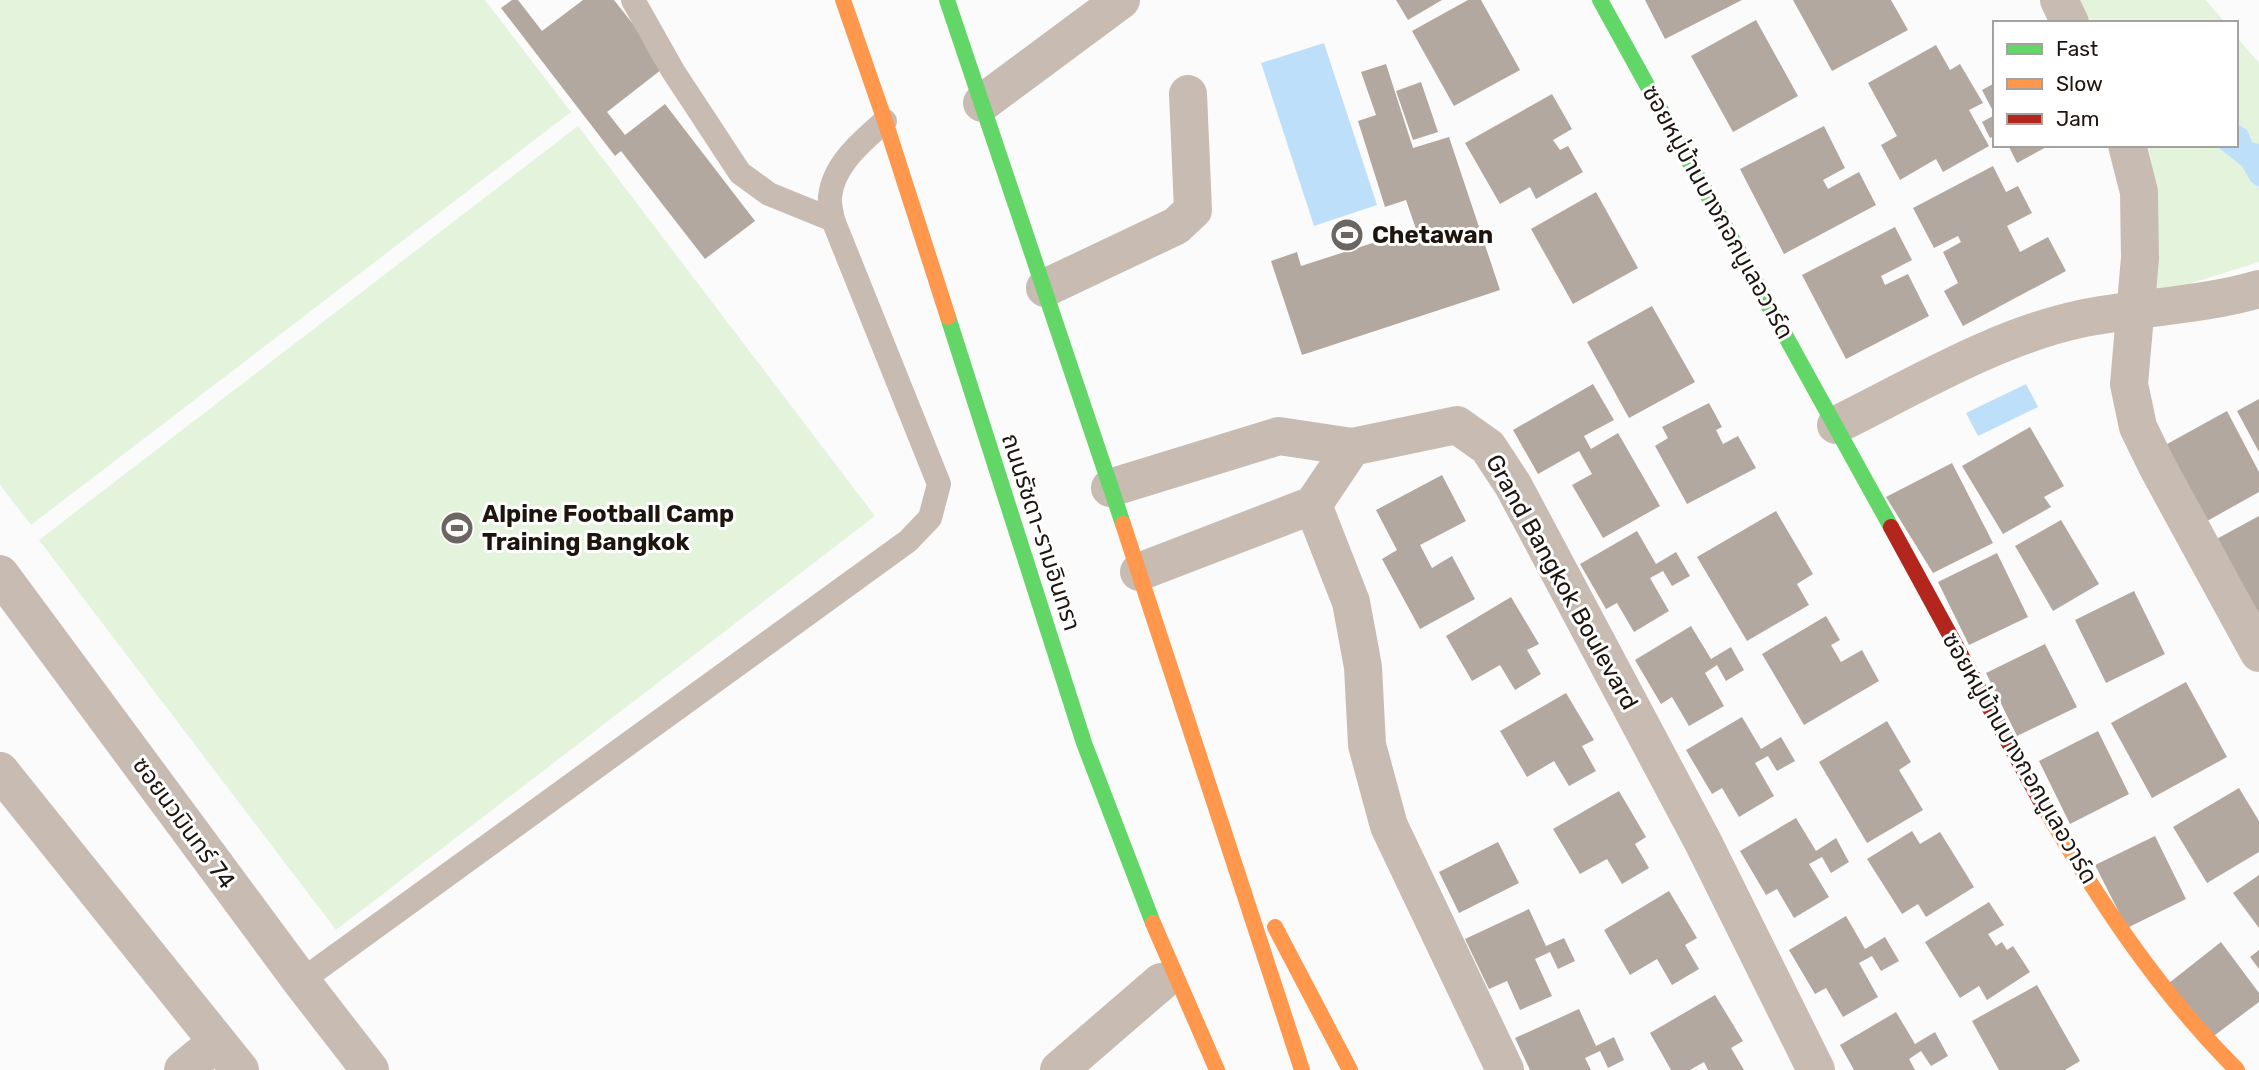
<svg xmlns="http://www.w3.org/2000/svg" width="2259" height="1070" viewBox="0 0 2259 1070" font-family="Rubik,'Noto Sans Thai',sans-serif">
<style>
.green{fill:#e4f4dc}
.water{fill:#bedffa}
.building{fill:#b2a89f}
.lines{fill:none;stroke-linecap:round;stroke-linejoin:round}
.lane{stroke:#c8bbb2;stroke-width:24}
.street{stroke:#c8bbb2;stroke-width:38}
.fast{stroke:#63d668;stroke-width:16}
.slow{stroke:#ff974d;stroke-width:16}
.jam{stroke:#b3261e;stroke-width:16}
.labels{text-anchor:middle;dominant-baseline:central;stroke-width:6;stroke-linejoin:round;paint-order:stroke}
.street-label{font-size:24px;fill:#1f150f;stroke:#fff}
.poi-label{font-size:24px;font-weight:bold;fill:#1f150f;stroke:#fff;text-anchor:start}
</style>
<rect width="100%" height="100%" fill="#fbfbfb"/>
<g class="green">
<path d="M0 0H485L571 112 31 525 0 485Z"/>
<path d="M2067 0H2206L2225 23H2077Z"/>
<path d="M2236 36 2259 63V262L2144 298 2131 145H2236Z"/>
<path d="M578 126 875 516 336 930 39 540Z"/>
</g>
<g class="water">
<path d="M1324 43 1377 205 1314 226 1261 63Z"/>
<path d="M2236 123 2247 130 2252 142 2259 144V187L2251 182 2242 166 2215 145H2236Z"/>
<path d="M2026 384 2038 407 1978 436 1966 413Z"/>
</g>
<g class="building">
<path d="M512 0H518L542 31 583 0H614L666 66 607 112 625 135 665 104 755 221 705 259 621 151 615 156 501 8Z"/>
<path d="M1396 0H1442L1408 20Z"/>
<path d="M1468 0H1481L1520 70 1454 106 1412 31Z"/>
<path d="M1645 0H1742L1665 39Z"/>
<path d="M1793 0H1891L1908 30 1832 71Z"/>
<path d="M1756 20 1798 96 1733 132 1691 56Z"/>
<path d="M1936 45 1950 70 1960 64 1983 103 1969 110 1989 146 1943 172 1936 159 1900 180 1881 145 1897 136 1868 83Z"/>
<path d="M1386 64 1413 148 1449 137 1500 290 1302 355 1271 261 1297 252 1301 266 1416 229 1406 200 1385 207 1358 121 1376 115 1361 72Z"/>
<path d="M1421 82 1438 132 1413 140 1396 91Z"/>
<path d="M1995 83V115L1982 90Z"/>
<path d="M1552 94 1572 129 1553 140 1560 150 1568 146 1583 172 1536 199 1530 187 1500 204 1465 143Z"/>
<path d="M1995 115V136L1990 138 1982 122Z"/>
<path d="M1824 126 1845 168 1823 180 1828 189 1859 172 1876 205 1784 254 1740 169Z"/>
<path d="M2008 145H2050L2017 163Z"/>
<path d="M1993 166 2006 192 2018 186 2032 213 2007 226 2020 252 2048 237 2066 271 1963 326 1944 291 1958 283 1943 252 1961 242 1958 236 1934 248 1913 208Z"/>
<path d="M1596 192 1638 268 1573 304 1531 229Z"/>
<path d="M1895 227 1912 260 1881 276 1885 285 1908 274 1929 316 1846 359 1802 275Z"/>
<path d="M1652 306 1695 382 1629 418 1587 342Z"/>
<path d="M1593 384 1614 420 1584 436 1591 449 1618 433 1660 506 1603 538 1572 485 1592 474 1579 451 1538 474 1513 430Z"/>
<path d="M2259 399V452L2237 411Z"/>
<path d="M1709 403 1722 427 1716 430 1723 444 1738 436 1756 468 1687 504 1655 446 1668 438 1662 427Z"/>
<path d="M2227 411 2259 472V492L2200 525 2158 449Z"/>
<path d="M2030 427 2064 486 2044 497 2051 507 2003 534 1962 466Z"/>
<path d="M1952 463 1993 543 1933 573 1886 497Z"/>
<path d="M1442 475 1466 521 1420 545 1432 568 1452 556 1475 599 1420 629 1382 559 1397 550 1376 510Z"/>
<path d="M1776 511 1813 574 1797 584 1809 605 1747 641 1697 557Z"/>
<path d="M2259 516V614L2211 542Z"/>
<path d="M2061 520 2099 584 2053 611 2015 546Z"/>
<path d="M1637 531 1656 564 1676 552 1690 576 1672 586 1663 571 1650 578 1669 611 1634 632 1617 603 1606 609 1580 564Z"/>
<path d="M1997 553 2028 617 1969 645 1938 582Z"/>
<path d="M2134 591 2165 654 2106 683 2075 620Z"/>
<path d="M1511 597 1539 644 1527 650 1541 674 1515 690 1500 665 1472 681 1446 636Z"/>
<path d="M1826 616 1840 640 1831 645 1841 662 1862 650 1879 681 1804 725 1762 654Z"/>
<path d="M1691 626 1711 659 1731 647 1744 670 1726 681 1717 665 1705 673 1724 706 1689 726 1672 697 1661 704 1635 660Z"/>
<path d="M2045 644 2077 707 2017 736 1986 673Z"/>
<path d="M2186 682 2227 757 2152 798 2111 723Z"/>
<path d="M1566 693 1594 740 1582 746 1596 771 1569 786 1554 761 1527 777 1500 731Z"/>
<path d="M1742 717 1761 749 1781 737 1795 761 1777 771 1768 756 1755 763 1774 796 1739 817 1722 788 1712 794 1686 750Z"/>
<path d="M1887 721 1911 762 1899 770 1923 810 1867 843 1819 762Z"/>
<path d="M2098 731 2129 794 2070 824 2039 761Z"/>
<path d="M2239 788 2259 821V852L2207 883 2173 827Z"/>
<path d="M1619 791 1646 837 1635 844 1649 868 1622 884 1607 859 1580 874 1553 829Z"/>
<path d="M1796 818 1816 851 1836 838 1849 862 1831 873 1822 857 1809 864 1829 897 1794 918 1777 889 1766 895 1740 851Z"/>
<path d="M1912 831 1920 844 1940 832 1974 887 1926 917 1918 904 1902 914 1867 859Z"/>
<path d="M2155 836 2186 899 2127 928 2095 865Z"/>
<path d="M1498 842 1519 883 1459 913 1439 872Z"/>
<path d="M2259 875V928L2233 893Z"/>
<path d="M1669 891 1697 938 1685 945 1699 969 1672 985 1657 959 1630 975 1604 930Z"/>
<path d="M1989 902 2004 925 1988 934 1996 946 2002 942 2007 950 2013 946 2030 972 1987 1000 1979 986 1960 998 1925 942Z"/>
<path d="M1529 909 1546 946 1564 938 1575 961 1558 969 1550 952 1535 959 1552 996 1520 1010 1507 981 1489 989 1465 939Z"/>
<path d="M1846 916 1865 949 1885 937 1899 961 1881 971 1872 956 1859 963 1878 997 1843 1017 1826 988 1815 994 1789 950Z"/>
<path d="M2221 942 2259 993V1002L2211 1038 2169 983Z"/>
<path d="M2259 950V969L2250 957Z"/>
<path d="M2037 985 2080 1061 2065 1070H1999L1972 1021Z"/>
<path d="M1715 995 1743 1041 1731 1048 1744 1070H1708L1704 1062 1690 1070H1671L1650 1033Z"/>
<path d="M1579 1009 1596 1046 1614 1037 1624 1060 1608 1068 1600 1051 1585 1058 1591 1070H1530L1515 1038Z"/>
<path d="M1896 1012 1915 1044 1935 1032 1948 1056 1931 1066 1921 1051 1909 1059 1915 1070H1854L1840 1045Z"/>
</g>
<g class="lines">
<g class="lane">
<path d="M633 0 673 71 740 173 769 194 833 220"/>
<path d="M301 981 908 541 930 518 939 484 833 220C832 213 829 204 830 197 833 164 863 141 885 121"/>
</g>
<g class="street">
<path d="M2059 0 2070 23"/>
<path d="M982 103 1121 0"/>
<path d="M2127 145 2139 192 2140 258 2129 384 2138 427 2158 468 2259 653"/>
<path d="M1045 288 1176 226 1193 210 1188 94"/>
<path d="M1836 425C1913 387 1996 337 2080 319 2139 307 2201 306 2259 289"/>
<path d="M1110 488 1279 436 1352 447 1457 425 1488 447 1513 485 1703 842 1816 1070"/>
<path d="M1313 505 1351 602 1363 667 1367 745 1389 826 1505 1070"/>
<path d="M1139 572 1313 505 1352 447"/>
<path d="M0 574 301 981 370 1070"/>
<path d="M0 771 240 1070"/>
<path d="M183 1070 217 1042"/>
<path d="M1059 1070 1161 982"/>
</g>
<g class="fast">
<path d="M947 0 1123 524"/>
<path d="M1600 0 1891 527"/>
<path d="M948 317 1084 743 1153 923"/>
</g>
<g class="slow">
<path d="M843 0 885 121 948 317"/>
<path d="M1123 524 1302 1070"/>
<path d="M2040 800C2096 897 2158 991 2237 1070"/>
<path d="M1153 923 1217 1070"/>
<path d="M1275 927 1350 1070"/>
</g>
<path class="jam" d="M1891 527 2040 800"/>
</g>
<defs>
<symbol id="stadium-disc" viewBox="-11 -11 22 22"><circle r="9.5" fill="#6c6662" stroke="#fff"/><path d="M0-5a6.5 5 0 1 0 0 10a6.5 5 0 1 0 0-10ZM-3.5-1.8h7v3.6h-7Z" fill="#fff"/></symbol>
</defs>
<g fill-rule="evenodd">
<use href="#stadium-disc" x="1328" y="216" width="38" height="38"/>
<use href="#stadium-disc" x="438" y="509" width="38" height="38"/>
</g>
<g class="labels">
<g class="street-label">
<text transform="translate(1718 212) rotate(61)">ซอยหมู่บ้านบางกอกบูเลอวาร์ด</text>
<text transform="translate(1041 532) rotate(72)">ถนนรัชดา-รามอินทรา</text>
<text transform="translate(1562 582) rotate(61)">Grand Bangkok Boulevard</text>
<text transform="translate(2020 758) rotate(60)">ซอยหมู่บ้านบางกอกบูเลอวาร์ด</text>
<text transform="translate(184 823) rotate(54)">ซอยนวมินทร์ 74</text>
</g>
<g class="poi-label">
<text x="1372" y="235">Chetawan</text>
<text x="482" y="514">Alpine Football Camp<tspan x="482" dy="28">Training Bangkok</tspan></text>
</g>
</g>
<rect x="1993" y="21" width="245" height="126" fill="#ffffff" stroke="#a5a19f" stroke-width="2"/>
<rect x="2007" y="44" width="35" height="10" fill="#63d668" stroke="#a5a19f" stroke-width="2"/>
<text x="2056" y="56" font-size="21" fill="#1f150f">Fast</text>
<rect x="2007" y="79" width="35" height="10" fill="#ff974d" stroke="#a5a19f" stroke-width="2"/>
<text x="2056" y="91" font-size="21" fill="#1f150f">Slow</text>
<rect x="2007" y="114" width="35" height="10" fill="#b3261e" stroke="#a5a19f" stroke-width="2"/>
<text x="2056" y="126" font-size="21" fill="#1f150f">Jam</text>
</svg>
